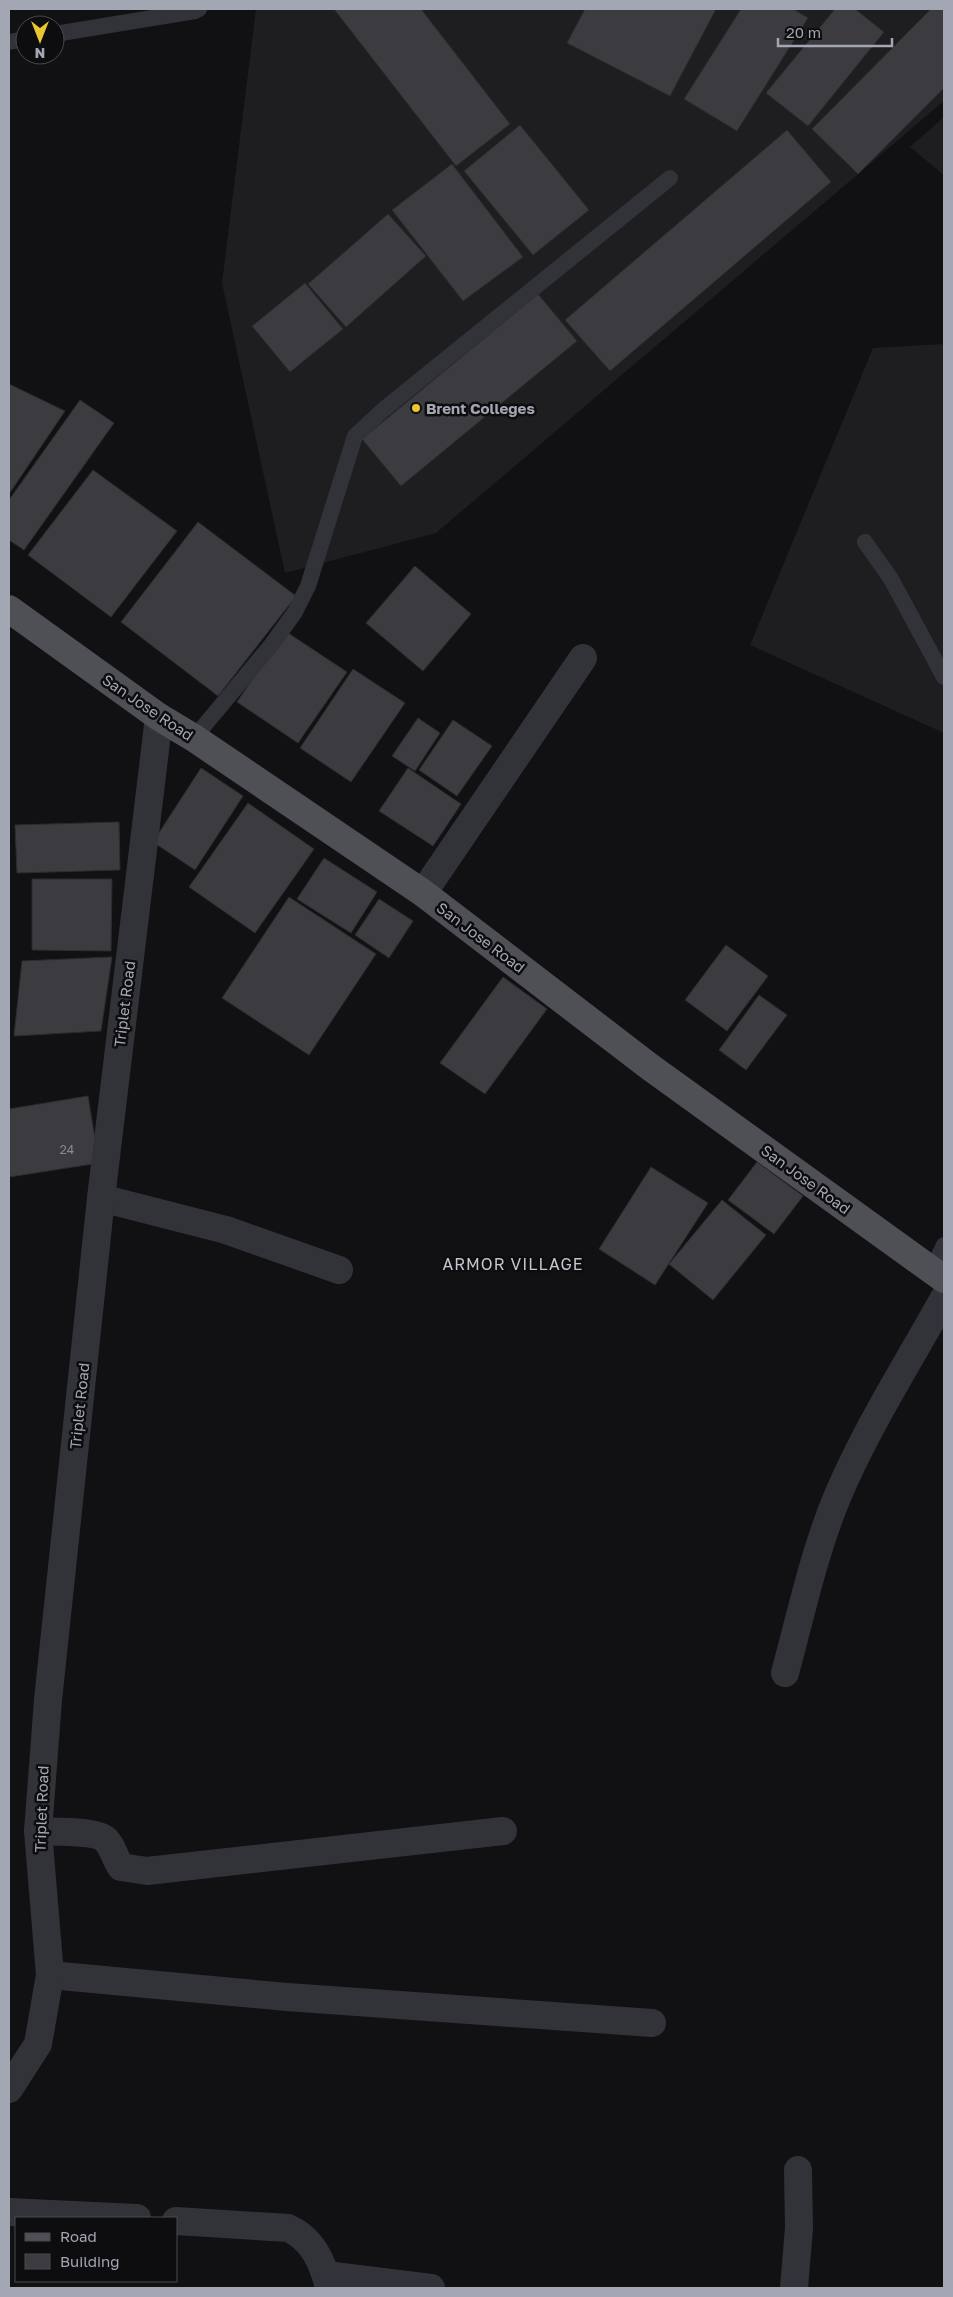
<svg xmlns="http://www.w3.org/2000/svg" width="953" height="2297" viewBox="0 0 953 2297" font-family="'Golos Text',sans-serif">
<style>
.built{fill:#1e1d20}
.building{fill:#3c3b40;stroke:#2c2b2f}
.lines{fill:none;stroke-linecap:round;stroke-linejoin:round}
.service{stroke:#323338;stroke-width:16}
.minor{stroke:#323338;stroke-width:28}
.tertiary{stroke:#323338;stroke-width:28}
.primary{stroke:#4f4f56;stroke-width:28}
.poi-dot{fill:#eac632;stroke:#0d0c0e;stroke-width:2}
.labels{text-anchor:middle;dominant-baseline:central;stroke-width:5;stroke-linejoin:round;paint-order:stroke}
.number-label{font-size:12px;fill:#898b96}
.poi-label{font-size:15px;font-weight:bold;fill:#a3a6b3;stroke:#0d0c0e;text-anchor:start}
.street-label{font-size:15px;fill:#a3a6b3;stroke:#0d0c0e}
.neighbourhood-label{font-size:16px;letter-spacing:1px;fill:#c4c5cf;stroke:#0d0c0e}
</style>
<rect width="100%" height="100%" fill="#111113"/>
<g class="built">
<path d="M256 9H944V101L436 533 285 573 222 283Z"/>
<path d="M944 117V175L910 147Z"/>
<path d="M944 344V733L750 645 873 348Z"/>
</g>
<g class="building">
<path d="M334 9H421L510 124 456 166Z"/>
<path d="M585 9H716L670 96 567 43Z"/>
<path d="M741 9H793L808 18 737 131 684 99Z"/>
<path d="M835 9H855L884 32 808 126 766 93Z"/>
<path d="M931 9H944V88L858 174 812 129Z"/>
<path d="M520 125 589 210 533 255 464 171Z"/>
<path d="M787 130 831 182 610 371 565 320Z"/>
<path d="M452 164 523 257 463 301 392 210Z"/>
<path d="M388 214 426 256 346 327 308 284Z"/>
<path d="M305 283 343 329 290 372 252 326Z"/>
<path d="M538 294 577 341 401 486 362 439Z"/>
<path d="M9 384 65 411 9 494Z"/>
<path d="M80 400 114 423 24 550 9 540V500Z"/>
<path d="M93 470 177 531 111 617 28 555Z"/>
<path d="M198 522 296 596 218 696 121 622Z"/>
<path d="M415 566 471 614 423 671 366 623Z"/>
<path d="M285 631 347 672 298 743 237 702Z"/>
<path d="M353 669 405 703 351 782 300 748Z"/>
<path d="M418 718 440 733 415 771 392 756Z"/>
<path d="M453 720 492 746 457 796 419 770Z"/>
<path d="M201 768 243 796 195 870 153 842Z"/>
<path d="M408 768 461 804 433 846 379 811Z"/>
<path d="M248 803 314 849 255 933 189 887Z"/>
<path d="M119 822 120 870 17 873 15 825Z"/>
<path d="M324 858 377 892 351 933 297 899Z"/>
<path d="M32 879H112L111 951 32 950Z"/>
<path d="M289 897 376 954 309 1055 222 998Z"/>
<path d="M379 899 413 921 389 958 355 935Z"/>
<path d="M726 945 768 976 727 1031 685 1000Z"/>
<path d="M112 957 101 1031 14 1036 22 961Z"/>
<path d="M503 977 547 1009 485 1094 440 1063Z"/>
<path d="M759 995 787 1015 746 1070 719 1050Z"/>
<path d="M88 1096 99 1163 9 1177V1109Z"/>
<path d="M757 1162 803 1196 774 1234 728 1200Z"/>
<path d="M651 1167 708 1203 655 1285 599 1249Z"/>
<path d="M722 1200 766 1235 713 1300 669 1264Z"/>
</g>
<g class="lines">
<g class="service">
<path d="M55 34 195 11 199 9"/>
<path d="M9 42 25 39"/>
<path d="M865 542 891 579 944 677"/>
<path d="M194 738 272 644 295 612 308 586 355 436 383 410 670 178"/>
<path d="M932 1270 944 1245"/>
</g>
<g class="minor">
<path d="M423 893 583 658"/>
<path d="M101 1198 226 1230 339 1270"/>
<path d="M785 1673C801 1614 814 1552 838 1495 867 1427 908 1363 944 1298"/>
<path d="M38 1831C53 1832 96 1830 106 1840 113 1847 115 1859 121 1867L147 1871 503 1831"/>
<path d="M50 1975 287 1997 652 2023"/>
<path d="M9 2212 137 2218"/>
<path d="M176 2221 288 2228C313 2239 323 2263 329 2288"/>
<path d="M326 2275 431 2288"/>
<path d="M794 2288 799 2228 798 2170"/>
</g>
<path class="tertiary" d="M9 2089 38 2044 50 1975 38 1831 48 1700 101 1198 159 717"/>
<path class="primary" d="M9 609 159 717 194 738 423 893 650 1067 944 1279"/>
</g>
<circle class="poi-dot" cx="416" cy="408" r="5"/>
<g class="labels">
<g class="number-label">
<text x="67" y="1149">24</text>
</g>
<g class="poi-label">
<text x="426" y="408">Brent Colleges</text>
</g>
<g class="street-label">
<text transform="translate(148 707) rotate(34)">San Jose Road</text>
<text transform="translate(481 937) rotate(37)">San Jose Road</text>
<text transform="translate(124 1004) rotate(-83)">Triplet Road</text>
<text transform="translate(806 1179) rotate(36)">San Jose Road</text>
<text transform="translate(79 1406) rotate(-84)">Triplet Road</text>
<text transform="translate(41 1809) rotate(-88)">Triplet Road</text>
</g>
<g class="neighbourhood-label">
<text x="513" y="1264">ARMOR VILLAGE</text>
</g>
</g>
<rect width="953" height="2297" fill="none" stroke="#a3a6b3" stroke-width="20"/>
<rect x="15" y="2217" width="162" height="65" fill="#0d0c0e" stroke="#494a50"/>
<rect x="25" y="2233" width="25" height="8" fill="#4f4f56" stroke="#494a50"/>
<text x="60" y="2242" font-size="15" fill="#a3a6b3">Road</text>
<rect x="25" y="2254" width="25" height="15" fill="#3c3b40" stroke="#494a50"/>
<text x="60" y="2267" font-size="15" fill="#a3a6b3">Building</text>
<g transform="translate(40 40) rotate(180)"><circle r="24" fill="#0d0c0e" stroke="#494a50"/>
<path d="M0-4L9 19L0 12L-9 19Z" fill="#eac632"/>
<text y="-8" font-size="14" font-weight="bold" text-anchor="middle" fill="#a3a6b3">N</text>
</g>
<path d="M778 38v8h114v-8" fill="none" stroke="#a3a6b3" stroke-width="2.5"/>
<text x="786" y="38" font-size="15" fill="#a3a6b3" stroke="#0d0c0e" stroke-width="4" paint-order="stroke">20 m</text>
</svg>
